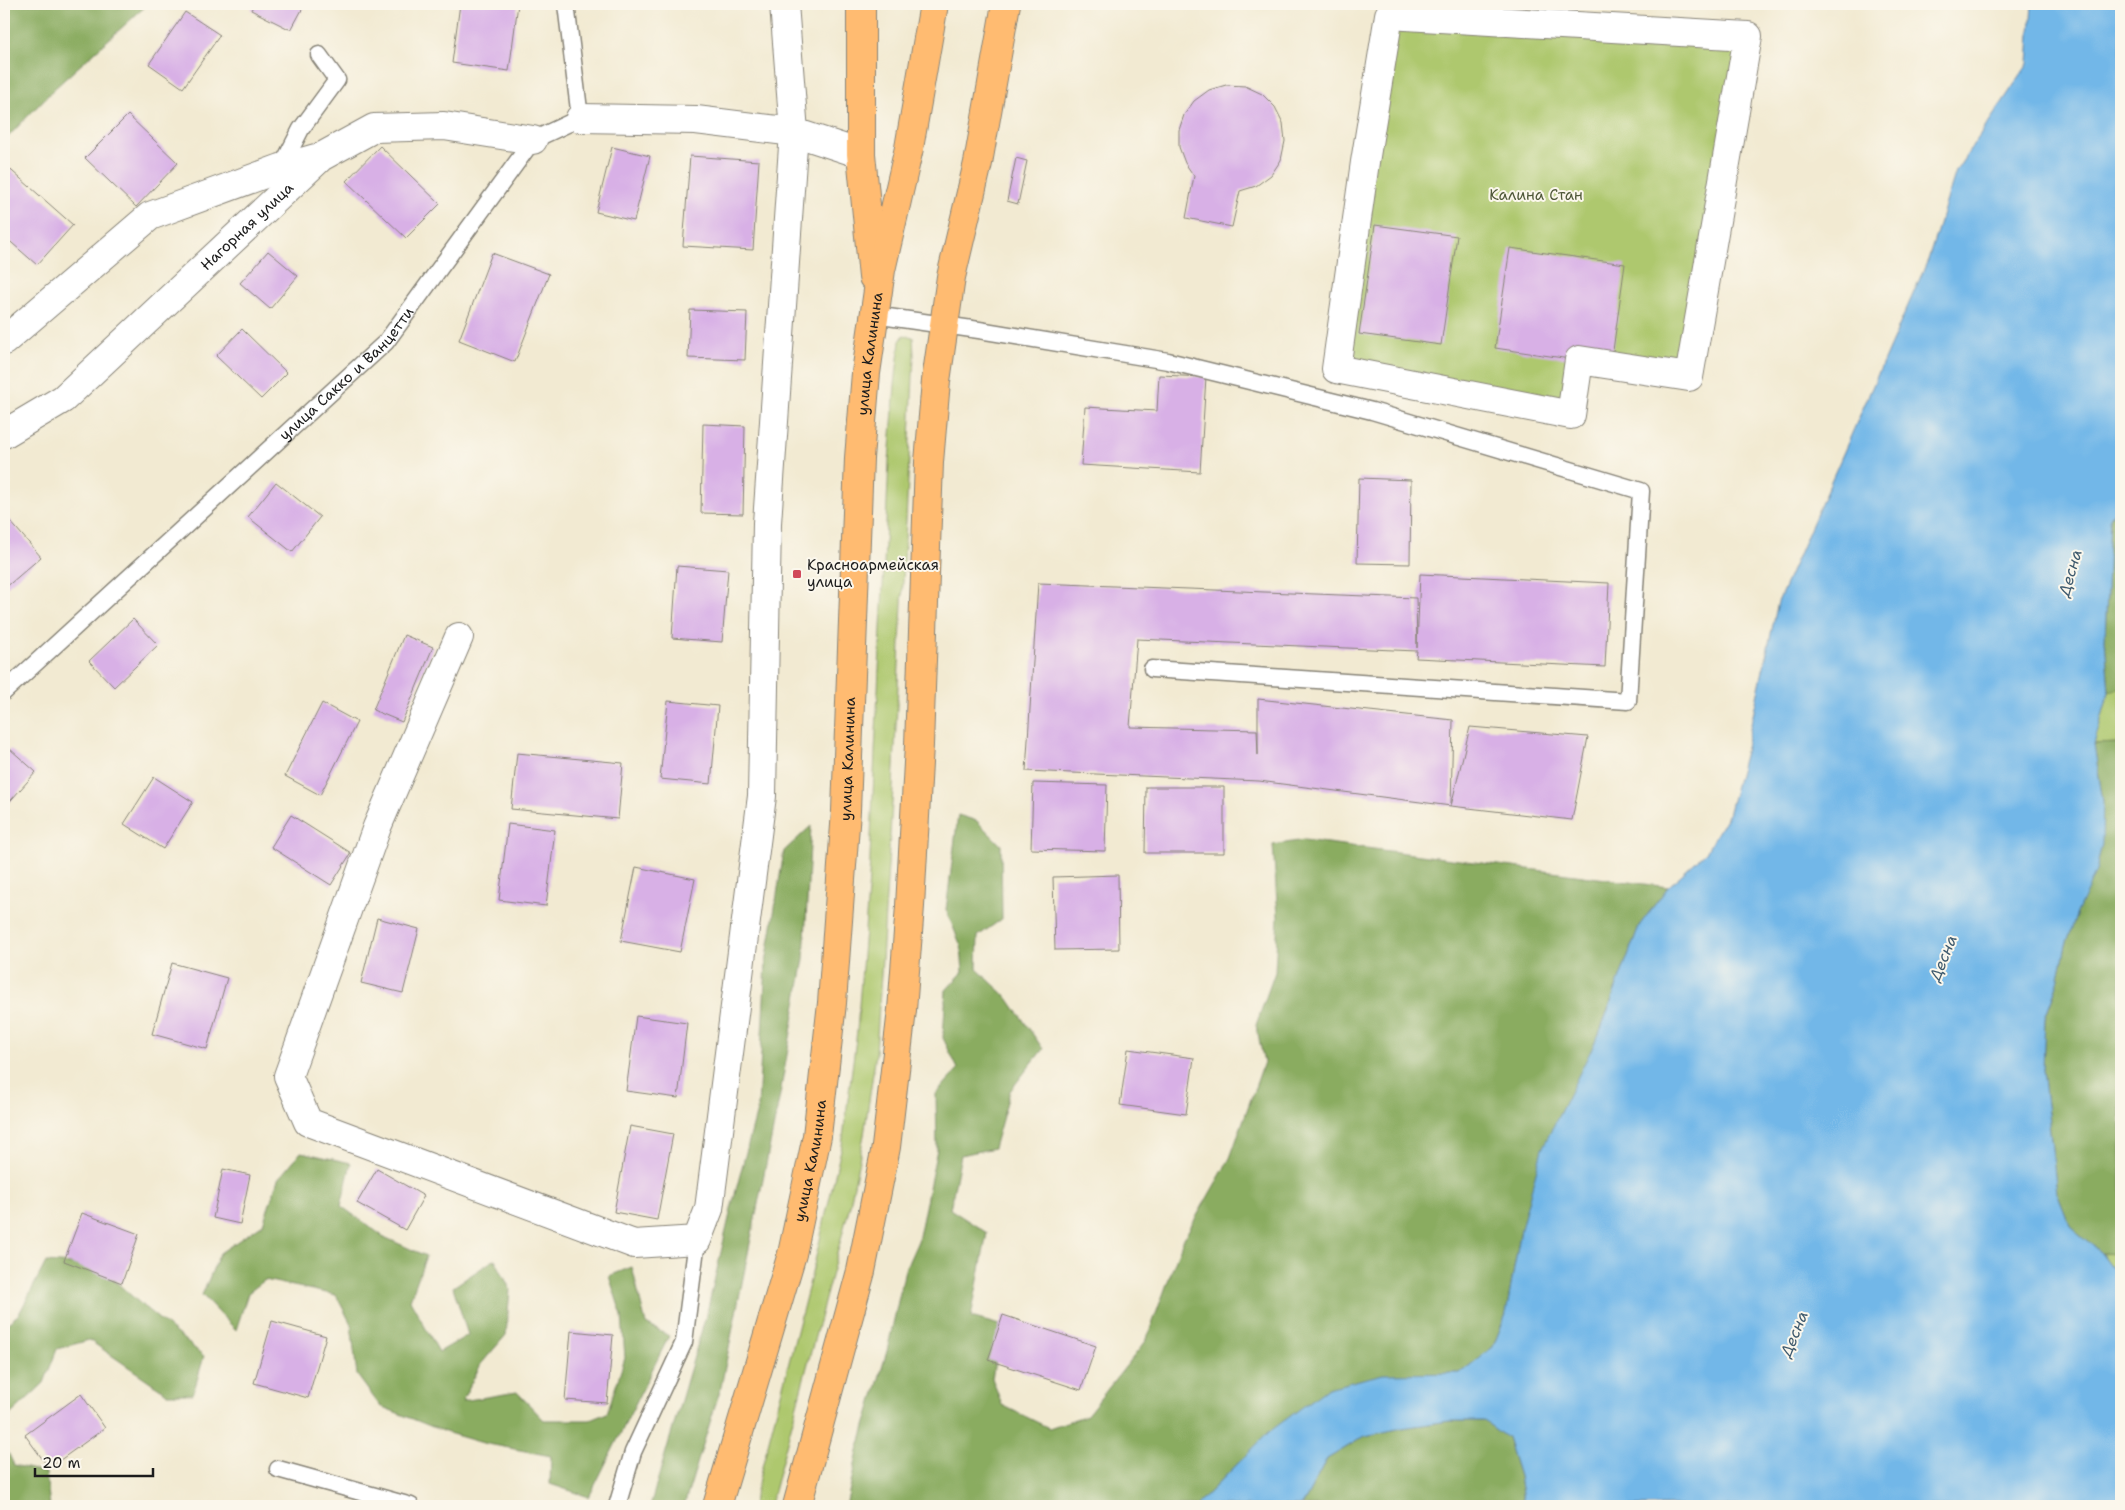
<svg xmlns="http://www.w3.org/2000/svg" width="2125" height="1510" viewBox="0 0 2125 1510" font-family="'Shantell Sans',sans-serif">
<style>
.green{fill:#aec86e;stroke:#657245}
.forest{fill:#8aac61;stroke:#53643e}
.water{fill:#72b7e8;stroke:#476a82}
.building{fill:#d8b0e6}
.lines{fill:none;stroke-linecap:round;stroke-linejoin:round}
.lane-casing{stroke:#878377;stroke-width:19}
.street-casing{stroke:#878377;stroke-width:30}
.primary-casing{stroke:#878377;stroke-width:30}
.lane{stroke:#fff;stroke-width:16}
.street{stroke:#fff;stroke-width:28}
.primary{stroke:#ffbb71;stroke-width:28}
.poi-dot{fill:#d1495b;stroke:#fbf7ec;stroke-width:2}
.labels{text-anchor:middle;dominant-baseline:central;stroke-width:4;stroke-linejoin:round;paint-order:stroke}
.park-label{font-size:15px;fill:#4f5839;stroke:#fbf7ec}
.street-label{font-size:15px;fill:#1c1c1c;stroke:#fbf7ec}
.poi-label{font-size:15px;fill:#1c1c1c;stroke:#fbf7ec;text-anchor:start}
.water-label{font-size:16px;font-style:italic;fill:#3e5a6e;stroke:#fbf7ec}
</style>
<rect width="100%" height="100%" fill="#fbf7ec"/>
<filter id="ink" filterUnits="userSpaceOnUse"><feTurbulence type="fractalNoise" baseFrequency=".02" numOctaves="2"/><feDisplacementMap in="SourceGraphic" scale="10" xChannelSelector="R" yChannelSelector="G"/><feConvolveMatrix kernelMatrix="1 2 1 2 8 2 1 2 1" color-interpolation-filters="sRGB"/></filter>
<filter id="wash" filterUnits="userSpaceOnUse"><feTurbulence type="fractalNoise" baseFrequency=".0096" numOctaves="4" result="noise"/><feDisplacementMap in="SourceGraphic" scale="20" xChannelSelector="R" yChannelSelector="G"/><feGaussianBlur stdDeviation="1.12" result="paint"/><feColorMatrix in="noise" values="0 0 0 0 0 0 0 0 0 0 0 0 0 0 0 0 0 1.4 0 .05"/><feComposite in="paint" operator="in"/></filter>
<g filter="url(#wash)">
<rect width="100%" height="100%" fill="#f2ead2"/>
<g class="green">
<path d="M1389 16 1748 36 1689 377 1579 360 1571 415 1339 368Z"/>
<path d="M904 335 913 337 914 356 893 788 876 1053 864 1135 850 1205 770 1506H752L814 1265 842 1145 857 1031 869 878 889 461 895 385 900 341Z"/>
<path d="M2121 688V743L2094 744 2109 692Z"/>
<path d="M2121 1251V1280L2101 1253 2117 1254Z"/>
</g>
<g class="forest">
<path d="M4 4H148L55 88 4 141Z"/>
<path d="M2121 501V688L2109 692 2105 640 2110 518Z"/>
<path d="M2121 743V859L2120 861 2121 863V1251L2117 1254 2101 1253 2070 1226 2057 1193 2043 1070 2045 1018 2058 982 2066 945 2077 913 2103 802 2094 744Z"/>
<path d="M958 815 977 821 1001 845 1002 919 978 936 977 969 1008 998 1043 1049 1010 1091 994 1148 961 1155 950 1209 987 1233 971 1317 1003 1326 992 1378 1002 1405 1049 1428 1087 1415 1146 1341 1183 1240 1230 1158 1264 1062 1256 1025 1275 972 1278 916 1273 845 1304 840 1668 887 1639 926 1599 1034 1521 1229 1506 1314 1493 1347 1460 1373 1424 1374 1269 1432 1196 1506H846L859 1447 887 1351 905 1270 918 1241 937 1149 936 1094 958 1069 943 1038 946 990 963 972 961 946 946 910Z"/>
<path d="M811 826 804 959 779 1100 721 1387 684 1506H650L707 1312 732 1205 758 1107 766 963 784 851Z"/>
<path d="M301 1152 351 1163 341 1206 384 1237 426 1256 410 1300 439 1352 468 1335 453 1287 495 1259 510 1289 506 1335 481 1364 462 1401 517 1392 544 1420H590L607 1413 625 1358 622 1316 609 1276 632 1267 646 1324 669 1336 589 1497 550 1484 551 1456 483 1443 445 1432 380 1406 357 1375 351 1324 336 1295 265 1280 248 1293 236 1330 202 1295 220 1253 263 1224 278 1179Z"/>
<path d="M46 1262 98 1266 143 1306 204 1356 193 1394H168L89 1340 57 1349 44 1383 10 1415 4 1444 14 1465 46 1473 50 1506H4V1326L19 1314Z"/>
<path d="M1449 1421H1484L1507 1438 1519 1476 1524 1506H1302L1327 1459 1365 1436 1402 1428Z"/>
</g>
<path class="water" d="M2032 4H2121V501L2110 518 2105 640 2109 692 2094 744 2103 802 2102 843 2096 871 2077 913 2066 945 2058 982 2045 1017 2043 1070 2057 1193 2070 1226 2101 1253 2121 1280V1506H1524L1519 1476 1507 1438 1484 1421H1449L1402 1428 1365 1436 1327 1459 1302 1506H1196L1269 1432 1328 1388 1383 1374 1460 1373 1493 1347 1506 1314 1521 1229 1542 1149 1599 1034 1639 926 1668 887 1706 852 1728 815 1745 752 1778 602 1928 260 1956 171 2028 64Z"/>
<g id="blocks">
<g class="building">
<path d="M254 4H305L291 30 251 10Z"/>
<path d="M460 4H518L509 71 452 63Z"/>
<path d="M185 12 220 35 183 88 149 64Z"/>
<path d="M1226 85 1245 86 1262 94 1275 107 1283 123 1285 141 1281 160 1271 175 1256 186 1240 191 1232 227 1186 218 1194 176 1185 163 1179 147V130L1184 115 1194 101 1209 90Z"/>
<path d="M128 115 178 163 136 207 85 158Z"/>
<path d="M380 146 440 204 406 238 346 181Z"/>
<path d="M612 147 650 156 634 221 596 212Z"/>
<path d="M690 156 759 161 753 250 683 246Z"/>
<path d="M1016 158 1027 161 1018 204 1007 201Z"/>
<path d="M4 164 73 225 37 265 4 236Z"/>
<path d="M1375 225 1457 236 1441 345 1359 334Z"/>
<path d="M1510 248 1625 264 1611 365 1495 348Z"/>
<path d="M268 251 298 276 270 309 240 283Z"/>
<path d="M492 253 549 274 515 362 459 340Z"/>
<path d="M690 310 747 312 745 360 688 358Z"/>
<path d="M242 329 287 373 261 399 216 356Z"/>
<path d="M1159 375 1206 377 1200 472 1081 465 1085 407 1157 411Z"/>
<path d="M703 424 745 426 743 514 701 513Z"/>
<path d="M1359 478 1411 480 1410 564 1357 563Z"/>
<path d="M276 482 320 517 292 552 248 517Z"/>
<path d="M4 514 41 557 4 589Z"/>
<path d="M677 566 728 570 722 642 672 638Z"/>
<path d="M1420 574 1609 583 1605 667 1416 658 1417 651 1137 639 1130 727 1257 730 1258 755V699L1453 720 1451 806 1259 781 1026 771 1038 583 1416 598 1417 648Z"/>
<path d="M133 619 158 645 114 687 89 661Z"/>
<path d="M404 635 433 647 402 722 373 710Z"/>
<path d="M668 701 718 706 711 784 660 779Z"/>
<path d="M322 703 357 722 320 795 285 776Z"/>
<path d="M1470 727 1588 737 1572 820 1451 806Z"/>
<path d="M10 749 36 772 4 808V756Z"/>
<path d="M517 753 623 763 618 819 511 809Z"/>
<path d="M154 777 193 802 163 849 124 824Z"/>
<path d="M1033 783 1107 785 1105 851 1031 849Z"/>
<path d="M1146 787H1224V853H1145Z"/>
<path d="M291 815 351 853 331 885 271 847Z"/>
<path d="M508 824 555 830 546 906 499 900Z"/>
<path d="M636 867 695 879 680 952 621 941Z"/>
<path d="M1118 875 1119 949 1055 950 1053 877Z"/>
<path d="M377 918 419 929 403 993 361 983Z"/>
<path d="M172 963 227 978 207 1049 152 1034Z"/>
<path d="M636 1016 687 1023 678 1098 626 1091Z"/>
<path d="M1128 1049 1194 1058 1186 1114 1120 1105Z"/>
<path d="M630 1126 673 1134 657 1220 614 1212Z"/>
<path d="M223 1169 250 1175 240 1224 213 1218Z"/>
<path d="M377 1169 424 1196 405 1230 357 1203Z"/>
<path d="M82 1213 139 1234 122 1283 64 1261Z"/>
<path d="M1003 1315 1096 1346 1081 1390 988 1360Z"/>
<path d="M272 1321 326 1336 308 1398 254 1383Z"/>
<path d="M571 1331 613 1335 607 1403 565 1400Z"/>
<path d="M81 1394 105 1428 49 1468 25 1435Z"/>
</g>
</g>
</g>
<g filter="url(#ink)">
<use href="#blocks" fill-opacity="0" stroke="#878377" stroke-width="1"/>
<g class="lines">
<defs>
<g id="lane">
<path d="M281 168 301 129 337 80 319 55"/>
<path d="M874 315 979 330 1168 361 1372 411 1641 491 1628 701 1152 669"/>
<path id="s1" d="M4 692 386 342 533 140 580 118 566 4"/>
<path d="M278 1469 411 1506"/>
<path d="M617 1506 633 1452 684 1342 697 1240"/>
</g>
<g id="street">
<path d="M1389 15 1748 36 1689 377 1579 360 1571 415 1336 369 1365 162Z"/>
<path d="M580 118 696 120 794 132 861 154"/>
<path d="M4 341 150 216 281 168 316 158"/>
<path id="s2" d="M4 434 63 399 321 157 374 128 444 126 533 140"/>
<path d="M459 637 377 827 288 1076 308 1122 634 1244 697 1240 709 1209 762 796 767 523 794 132 784 4"/>
</g>
<g id="primary">
<path d="M861 4V154L873 277"/>
<path id="s3" d="M717 1506 792 1254 817 1136 832 1003 846 811 859 458 866 373 881 270 909 148 934 4"/>
<path d="M797 1506 861 1271 886 1147 902 1010 910 906 919 745 929 462 936 381 951 277 978 163 1006 4"/>
</g>
</defs>
<use href="#lane" class="lane-casing"/>
<use href="#street" class="street-casing"/>
<use href="#primary" class="primary-casing"/>
<use href="#lane" class="lane"/>
<use href="#street" class="street"/>
<use href="#primary" class="primary"/>
</g>
</g>
<rect class="poi-dot" x="792" y="569" width="10" height="10" rx="2.5"/>
<g class="labels">
<g class="park-label">
<text x="1536" y="195">Калина Стан</text>
</g>
<g class="street-label">
<text stroke="none"><textPath href="#s2" startOffset="321">Нагорная улица</textPath></text>
<text stroke="none"><textPath href="#s3" startOffset="1168">улица Калинина</textPath></text>
<text stroke="none"><textPath href="#s1" startOffset="468">улица Сакко и Ванцетти</textPath></text>
<text stroke="none"><textPath href="#s3" startOffset="762">улица Калинина</textPath></text>
<text stroke="none"><textPath href="#s3" startOffset="358">улица Калинина</textPath></text>
</g>
<g class="poi-label">
<text x="807" y="565">Красноармейская<tspan x="807" dy="17">улица</tspan></text>
</g>
<g class="water-label">
<text transform="translate(2070 573) rotate(-74)">Десна</text>
<text transform="translate(1943 958) rotate(-68)">Десна</text>
<text transform="translate(1794 1334) rotate(-68)">Десна</text>
</g>
</g>
<rect width="2125" height="1510" fill="none" stroke="#fbf7ec" stroke-width="20"/>
<path d="M35 1468v8h118v-8" fill="none" stroke="#1c1c1c" stroke-width="2.5"/>
<text x="42" y="1468" font-size="15" fill="#1c1c1c" stroke="#fbf7ec" stroke-width="4" paint-order="stroke">20 m</text>
</svg>
